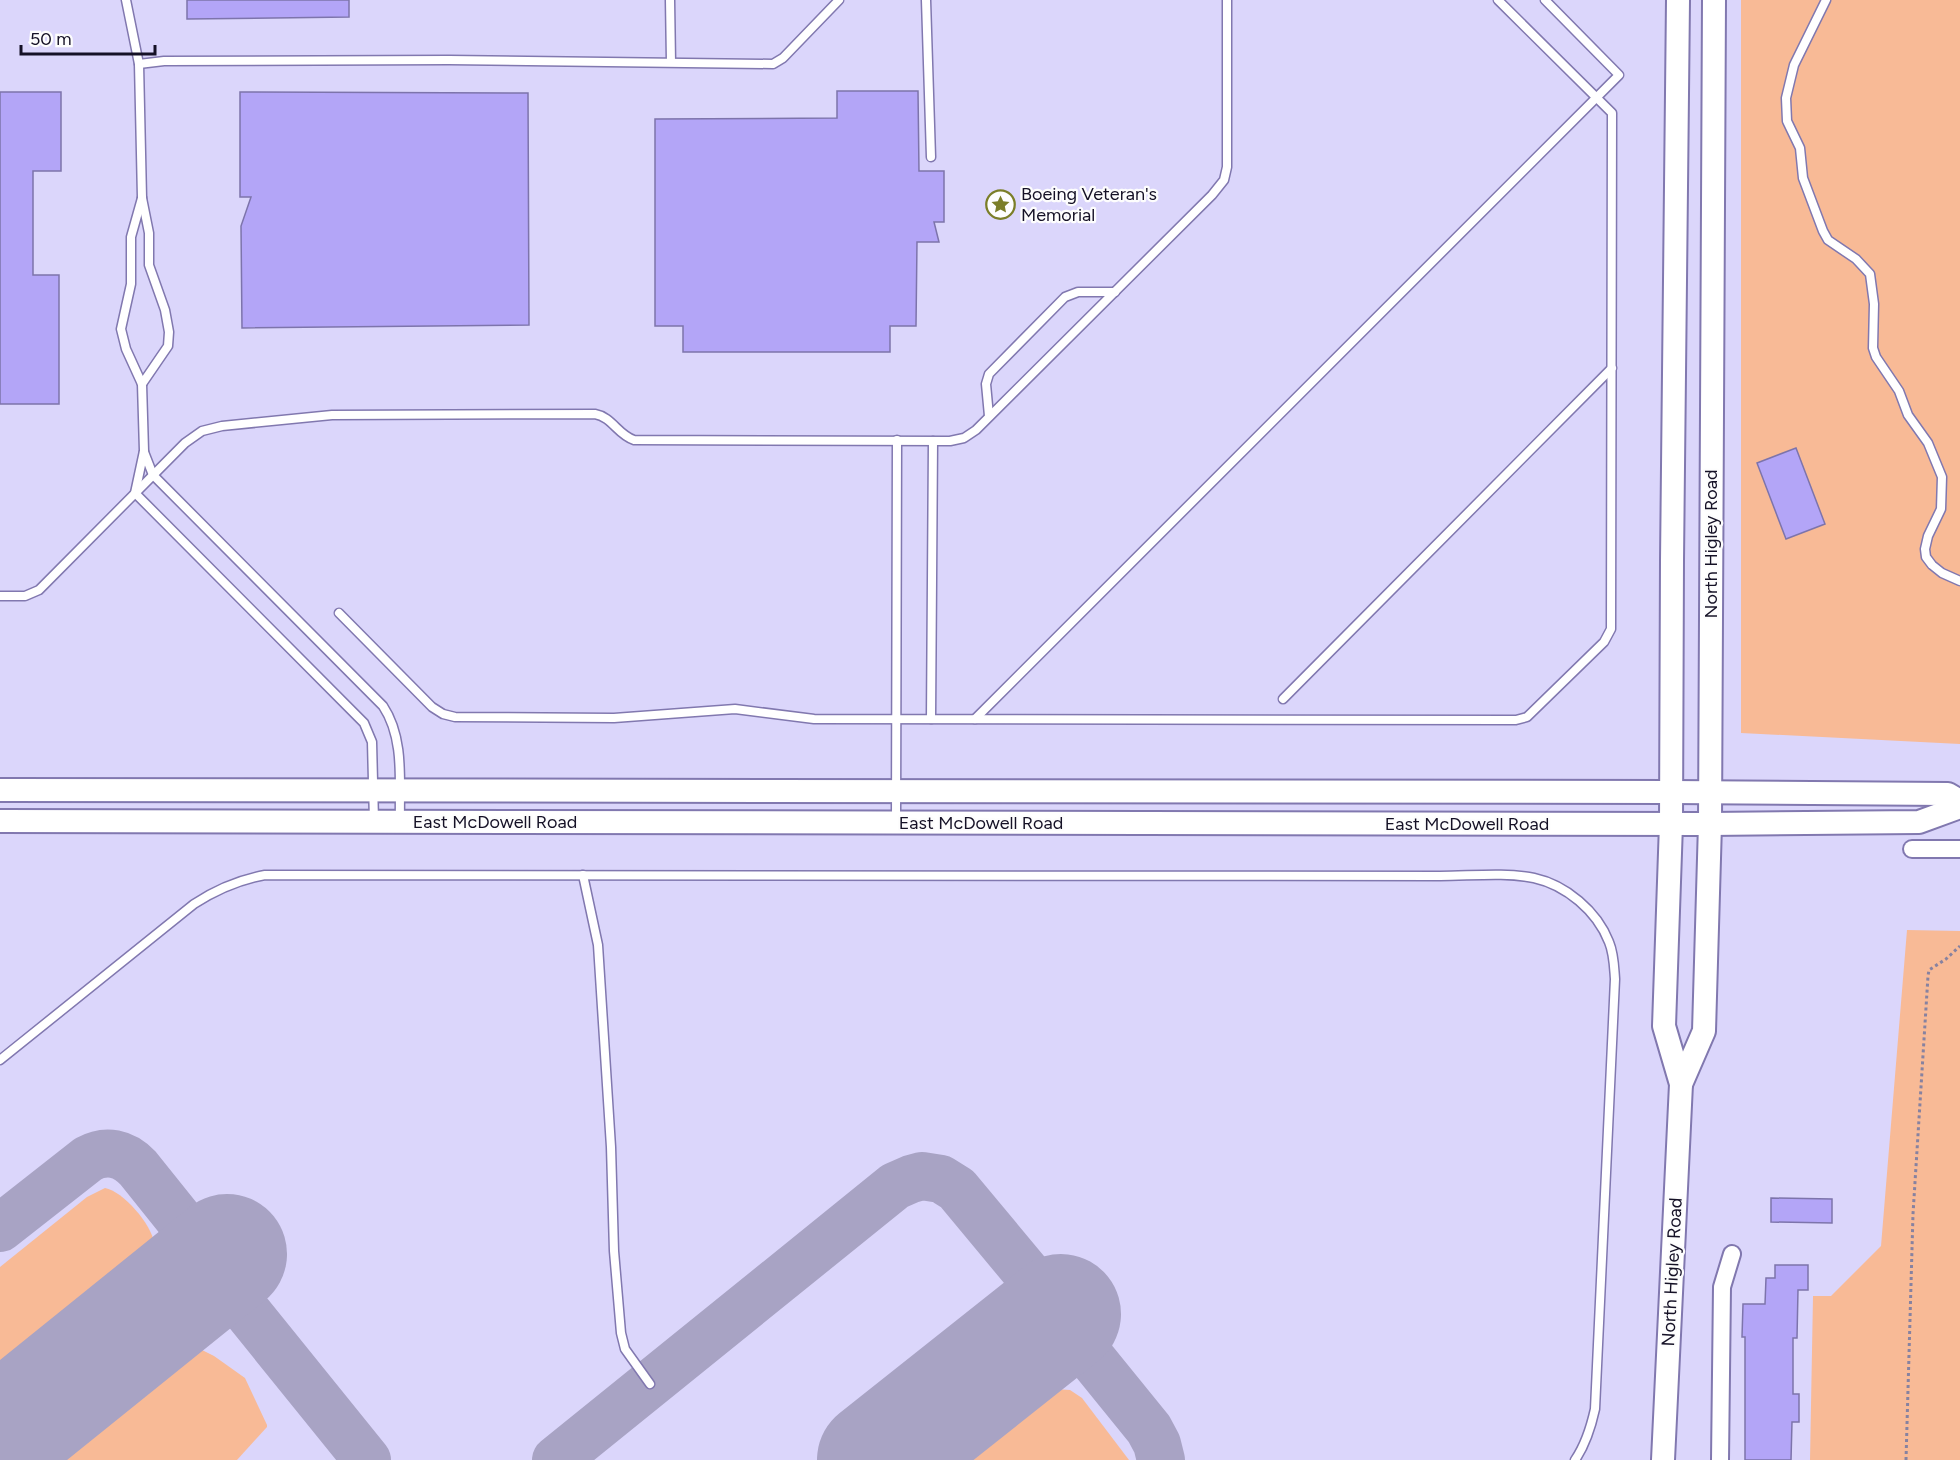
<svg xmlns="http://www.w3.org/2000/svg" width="1960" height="1460" viewBox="0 0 1960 1460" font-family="Figtree,sans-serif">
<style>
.green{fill:#f8ba96}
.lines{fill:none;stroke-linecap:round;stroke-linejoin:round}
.taxiway{stroke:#a8a3c4;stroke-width:48}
.runway{stroke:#a8a3c4;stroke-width:120}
.building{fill:#b3a5f7;stroke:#7d74ab;stroke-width:1.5}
.lane-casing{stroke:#8178af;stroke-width:11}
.street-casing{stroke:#8178af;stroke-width:20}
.secondary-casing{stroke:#8178af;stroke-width:26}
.path{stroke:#8782a0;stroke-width:3;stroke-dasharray:3 3;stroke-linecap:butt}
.lane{stroke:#fff;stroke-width:8}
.street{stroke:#fff;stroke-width:16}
.secondary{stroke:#fff;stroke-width:22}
.labels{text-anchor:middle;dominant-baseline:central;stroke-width:4.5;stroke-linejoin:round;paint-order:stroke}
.poi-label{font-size:18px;fill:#151126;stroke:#fdfdfd;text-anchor:start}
.street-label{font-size:18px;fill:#151126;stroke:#fdfdfd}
</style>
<rect width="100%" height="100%" fill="#dbd6fb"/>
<g class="green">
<path d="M1741 0H1960V744L1741 733Z"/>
<path d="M1907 930 1960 931V1460H1810L1813 1296H1831L1881 1246Z"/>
<path d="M105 1188C123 1191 152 1225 154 1243 154 1252 151 1259 146 1265L0 1382V1267L87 1197Z"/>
<path d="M200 1349 214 1356 245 1378 267 1425V1427L237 1460H40L149 1372 162 1364Z"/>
<path d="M1055 1389 1070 1390 1082 1398 1129 1460H964L1048 1391Z"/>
</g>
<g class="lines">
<g class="taxiway">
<path d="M0 1228 88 1159C106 1149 124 1153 138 1168L215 1264"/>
<path d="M211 1267 367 1460"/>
<path d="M556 1460 895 1186 911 1179 922 1176 941 1179 957 1189 1061 1314 1093 1360 1149 1429 1157 1444 1161 1460"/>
</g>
<g class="runway">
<path d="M0 1437 227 1254"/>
<path d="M877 1460 1061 1314"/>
</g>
</g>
<g class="building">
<path d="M187 0H349V17L187 19Z"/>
<path d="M837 91H918L919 171H944V222H934L939 242H917L916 326H890V352H683V326H655V119L837 118Z"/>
<path d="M0 92H61V171H33V275H59V404H0Z"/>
<path d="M240 92 528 93 529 325 242 328 241 226 251 197H240Z"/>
<path d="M1796 448 1825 524 1786 539 1757 463Z"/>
<path d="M1771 1198 1832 1199V1223L1771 1222Z"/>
<path d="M1775 1265H1808V1290H1798L1797 1338H1793V1394H1799V1422H1792L1791 1460H1745V1337H1742L1743 1304H1765L1766 1278H1775Z"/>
</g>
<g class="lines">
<defs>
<g id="lane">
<path d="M126 0 139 64 142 198 149 233V265L165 310 169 332 168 346 142 384"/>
<path d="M670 0 671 62"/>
<path d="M926 0 931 157"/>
<path d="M1826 0 1794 65 1786 98 1787 121 1800 148 1803 178 1823 231 1828 240 1856 259 1870 274 1874 304 1873 348 1876 357 1899 391 1908 415 1928 443 1942 477 1941 509 1928 536 1925 549 1926 557 1932 565 1942 573 1960 581"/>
<path d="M139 64 164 61 449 60 773 64 783 58 839 0"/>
<path d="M142 198 131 237V284L121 329 126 349 142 384 144 451 135 493 364 723 372 742 374 821"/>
<path d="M989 416 986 384 989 374 1065 297 1078 292H1115"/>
<path d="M144 452 153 475 383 706C405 739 399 783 400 821"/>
<path d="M0 596H25L39 590 185 443 202 431 222 426 332 415 595 414C612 417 618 435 634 440L950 441 964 438 976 430 1212 195 1224 180 1227 167V0"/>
<path d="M339 613 432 707 443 714 455 717 614 718 735 709 814 719 1516 720 1527 717 1604 642 1611 629 1612 113 1498 0"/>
<path d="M1283 699 1612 368"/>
<path d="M931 719 933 441"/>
<path d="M975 719 1619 75 1545 0"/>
<path d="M896 821 897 440"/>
<path d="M583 875 598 945 611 1147 614 1251 621 1333 625 1349 650 1384"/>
<path d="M0 1060 194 904C217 889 238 880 265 875L1440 876C1471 876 1504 872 1534 878 1566 885 1597 911 1609 942 1614 954 1614 966 1615 979L1595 1409C1591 1427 1586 1444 1575 1460"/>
</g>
<g id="street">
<path d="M1912 849H1960"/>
<path d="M1720 1460 1722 1287 1732 1254"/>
</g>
<g id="secondary">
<path d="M0 790 1671 792 1948 794 1960 801"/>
<path d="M0 821 1710 824 1919 822 1960 807"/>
<path d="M1681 1084 1704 1031 1710 824 1714 0"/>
<path d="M1663 1460 1681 1084 1664 1026 1671 824 1672 561 1678 0"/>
</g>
</defs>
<use href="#lane" class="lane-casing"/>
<use href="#street" class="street-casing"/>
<use href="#secondary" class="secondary-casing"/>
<path class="path" d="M1906 1460 1913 1214 1928 976 1929 970 1946 959 1960 946"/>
<use href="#lane" class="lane"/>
<use href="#street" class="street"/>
<use href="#secondary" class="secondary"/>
</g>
<defs>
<symbol id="sight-ring" viewBox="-11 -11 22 22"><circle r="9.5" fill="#fdfdfd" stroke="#7b7e28" stroke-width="1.5"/><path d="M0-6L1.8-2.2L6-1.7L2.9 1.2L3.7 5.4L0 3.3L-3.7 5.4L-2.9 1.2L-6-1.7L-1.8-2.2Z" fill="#7b7e28"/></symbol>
</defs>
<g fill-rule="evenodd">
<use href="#sight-ring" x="984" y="188" width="33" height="33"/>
</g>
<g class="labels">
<g class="poi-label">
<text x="1021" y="194">Boeing Veteran's<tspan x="1021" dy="21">Memorial</tspan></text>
</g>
<g class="street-label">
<text transform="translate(1711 544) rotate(-90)">North Higley Road</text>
<text x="495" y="822">East McDowell Road</text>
<text x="981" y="823">East McDowell Road</text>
<text x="1467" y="824">East McDowell Road</text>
<text transform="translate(1672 1272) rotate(-87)">North Higley Road</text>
</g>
</g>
<path d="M21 45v9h134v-9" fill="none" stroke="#151126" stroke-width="3"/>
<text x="30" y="45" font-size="18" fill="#151126" stroke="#fdfdfd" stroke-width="4.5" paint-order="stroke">50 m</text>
</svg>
